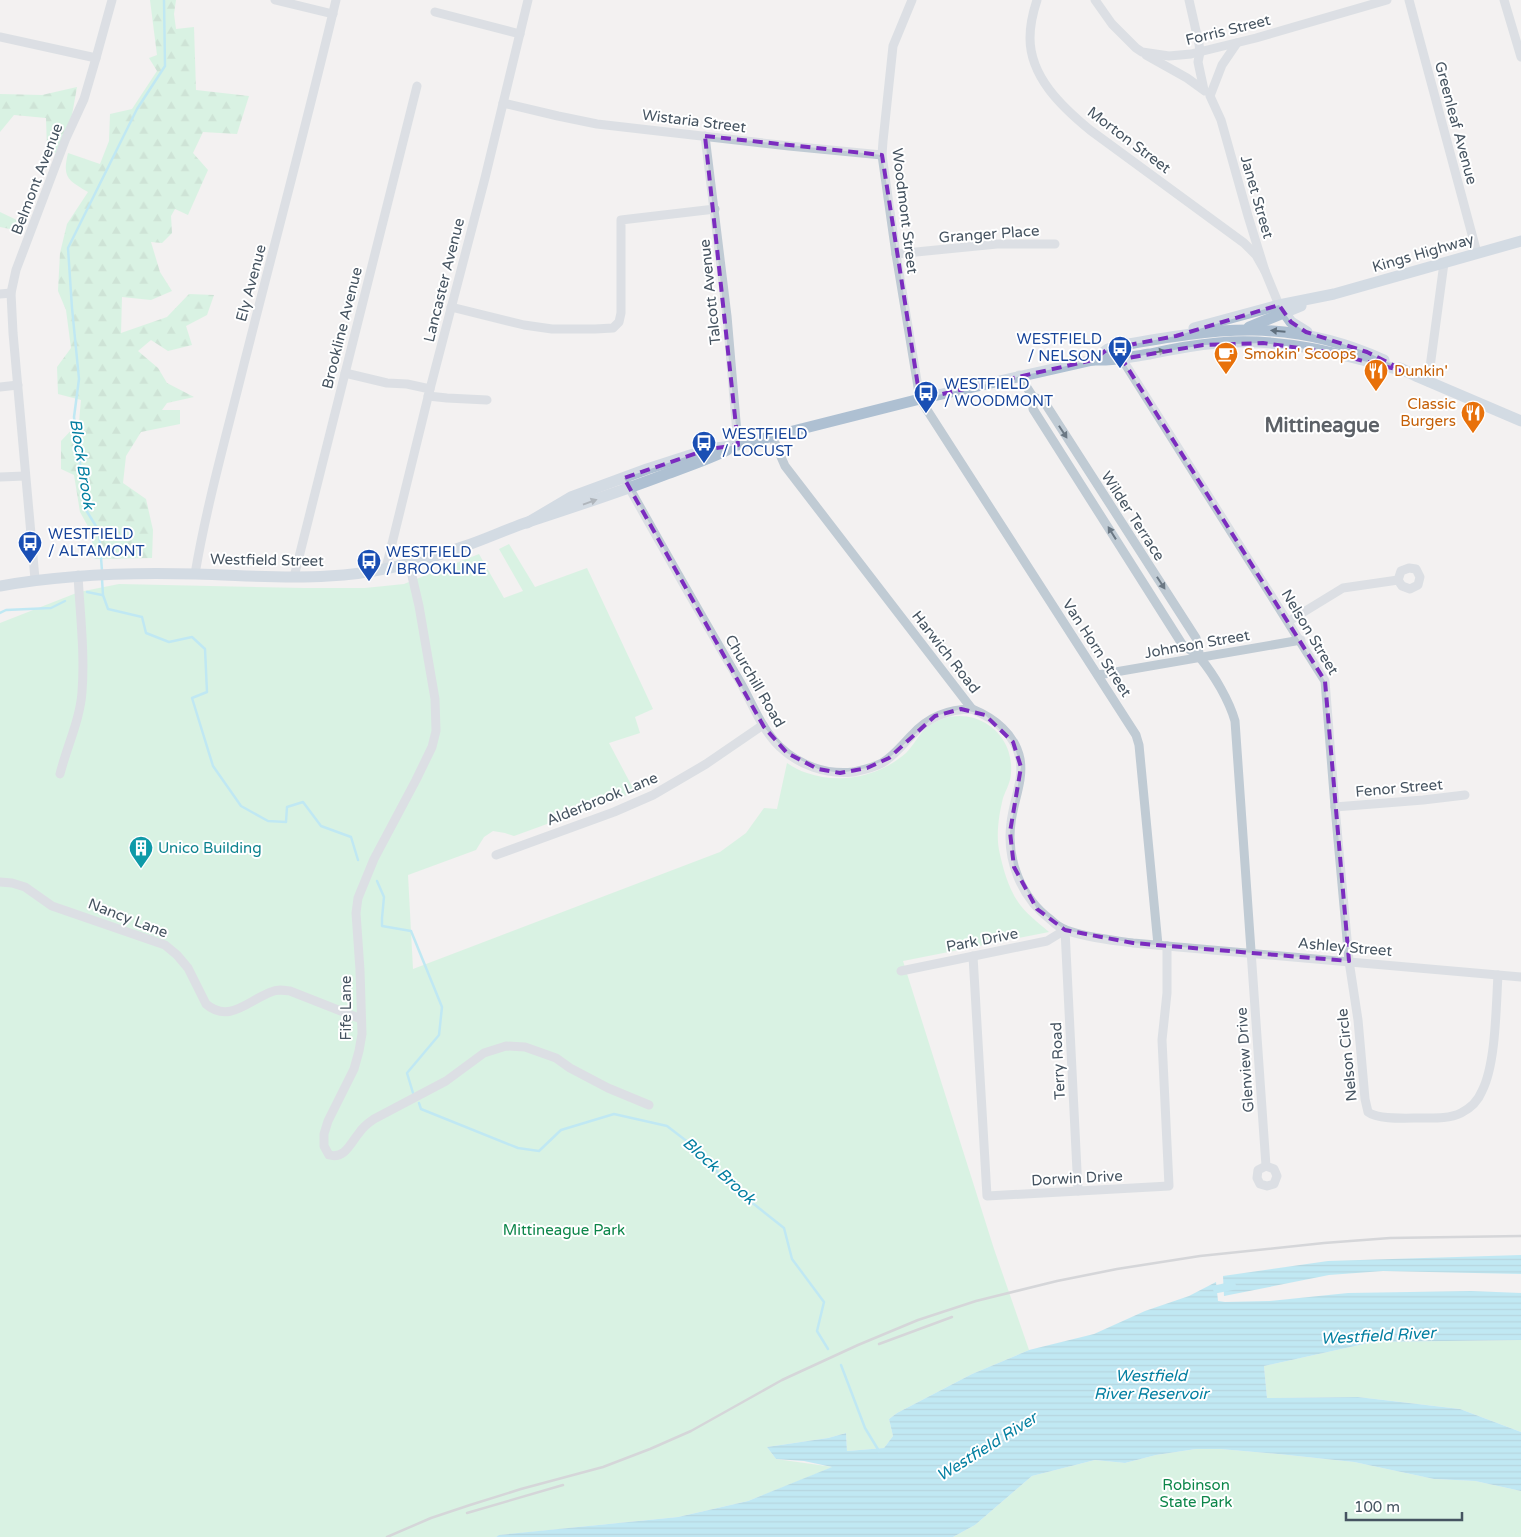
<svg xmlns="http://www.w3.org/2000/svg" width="1521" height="1537" viewBox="0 0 1521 1537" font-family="'Varela Round',sans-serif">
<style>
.forest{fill:url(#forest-firs)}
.park{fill:#bbf4d2}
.water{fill:url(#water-rules)}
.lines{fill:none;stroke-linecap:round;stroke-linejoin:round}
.stream{stroke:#84def6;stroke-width:2.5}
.canal{stroke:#84def6;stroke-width:8}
.minor{stroke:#c0cbd4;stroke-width:9}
.major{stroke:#aec0d2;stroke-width:11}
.rail{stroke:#b2b6bc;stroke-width:2.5}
.oneway{fill:#606f7d}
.oneway2{fill:#6b7884}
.marked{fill:none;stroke:#7b2cbf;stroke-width:4;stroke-dasharray:10 6;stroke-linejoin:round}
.labels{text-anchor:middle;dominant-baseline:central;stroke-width:4;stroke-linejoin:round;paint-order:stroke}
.street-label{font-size:15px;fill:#465461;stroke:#fff}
.transit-label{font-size:15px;fill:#164399;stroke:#fff;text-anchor:start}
.food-label{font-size:15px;fill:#c56008;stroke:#fff;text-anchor:start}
.culture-label{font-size:15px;fill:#0d838f;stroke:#fff;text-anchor:start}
.park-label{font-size:15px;fill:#0d864a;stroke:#fff}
.water-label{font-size:16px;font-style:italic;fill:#037fa1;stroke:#fff}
.district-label{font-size:20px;font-weight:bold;fill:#5c6167;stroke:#fff}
</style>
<defs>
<pattern id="forest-firs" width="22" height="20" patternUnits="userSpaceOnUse" patternTransform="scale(1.25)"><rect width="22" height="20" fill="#bbf4d2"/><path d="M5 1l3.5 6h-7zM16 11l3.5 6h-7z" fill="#a2d3b7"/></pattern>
<pattern id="water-rules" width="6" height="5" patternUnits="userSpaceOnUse" patternTransform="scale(1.25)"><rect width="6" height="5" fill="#84def6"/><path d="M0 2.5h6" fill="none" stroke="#6eb7cb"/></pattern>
</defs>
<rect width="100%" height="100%" fill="#f3f1f1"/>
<g class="forest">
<path d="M150 0H176L174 14 176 29 194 27 196 90 249 96 237 134 203 132 193 153 208 170 188 215 175 209 171 216 172 233 162 243 151 242 160 272 172 291 151 300 122 297 121 333 167 317 189 294 214 295 207 315 186 326 192 345 168 351 151 340 138 351 158 368 167 383 194 397 167 403 162 410H180V424L141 432 126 456 123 483 146 499 153 530 152 558 95 559 90 530 80 512 74 475 61 469V441L79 422 81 400 58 394 57 367 71 348 66 310 58 291 60 253 67 224 88 192C68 180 62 178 68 153L100 164 109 141 110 114 132 109 157 71 149 58 157 55Z"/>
<path d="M77 87 72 115 56 153 47 149 46 118 14 115 0 132V94L42 95Z"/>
<path d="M0 212 23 223 20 231 0 227Z"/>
</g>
<g class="park">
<path d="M509 544 535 587 587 568 653 709 635 717 640 733 609 743 635 792 514 836 505 833 493 831 484 837 476 850 408 875 413 969 720 852 746 833 764 808 777 809 787 763C793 767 800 771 807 773 841 785 880 776 906 753 913 746 918 736 925 729 939 717 957 713 974 718 999 726 1013 748 1011 773 1011 781 1006 790 1003 798 999 814 996 834 999 850 1003 869 1009 891 1021 906 1029 916 1040 924 1049 932L903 961 994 1249 1029 1350 972 1374 897 1413 889 1419 893 1436 884 1448 847 1451 846 1433 828 1438 767 1447 776 1459 833 1467 748 1501 678 1517 500 1535 496 1537H0V623L79 592 119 584 304 588H365L404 584 479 554 504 598 523 591 499 549Z"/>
<path d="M1521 1340V1432L1460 1409 1358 1397 1267 1398 1264 1366 1373 1342Z"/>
<path d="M1196 1449H1220L1278 1454 1354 1462 1434 1479 1475 1481 1521 1491V1537H953L975 1525 1032 1476 1095 1460 1125 1463 1156 1455Z"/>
</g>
<g class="water">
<path d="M1521 1255V1274L1383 1271 1329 1275 1224 1296 1223 1276 1328 1261Z"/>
<path d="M1216 1282 1218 1301 1225 1302 1270 1301 1348 1293 1471 1291 1521 1293V1340L1373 1342 1264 1366 1267 1398 1358 1397 1460 1409 1521 1432V1491L1475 1481 1434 1479 1354 1462 1278 1454 1220 1449H1196L1156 1455 1125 1463 1095 1460 1032 1476 975 1525 953 1537H496L499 1535 678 1517 748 1501 832 1467 804 1461 776 1459 767 1447 828 1438 846 1433 847 1451 884 1448 893 1436 889 1419 897 1413 972 1374 1029 1350 1094 1334 1145 1311 1189 1296Z"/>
</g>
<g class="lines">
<g class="stream">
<path d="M102 571 99 531 86 510 74 417 79 379 72 308 68 248 137 109 165 66 164 0"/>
<path d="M102 579 103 595 108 609 142 617 146 633 169 642 192 637 205 649 207 692 192 698 213 766 241 806 268 821 286 822 287 807 303 802 321 826 351 837 358 860"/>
<path d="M87 592 102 595"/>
<path d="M0 613 6 610 51 608 65 601"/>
<path d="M377 881 384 897 382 918V926L411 931 442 1007 439 1035 407 1073 413 1093"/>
<path d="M419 1103 421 1109 518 1148 539 1151 561 1130 614 1114 667 1126 710 1159 721 1178 784 1228 792 1259 824 1302 817 1331 828 1349"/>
<path d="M841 1365 865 1428 879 1451"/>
</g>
<path class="canal" d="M1217 1289 1232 1286"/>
<g class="minor">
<path d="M275 0 333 14"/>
<path d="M912 0 893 46 883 141 882 155 896 254 920 399 1136 735 1139 745 1158 945"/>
<path d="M1037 0C1033 12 1030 25 1030 38 1030 77 1062 107 1090 130L1244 243 1256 255 1265 271"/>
<path d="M1095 0 1112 24 1136 48 1142 52 1169 56 1191 54 1256 38 1387 0"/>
<path d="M1189 0 1199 44 1200 52 1198 62 1204 90"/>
<path d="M1409 0 1477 253"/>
<path d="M1504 0 1521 57"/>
<path d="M435 12 520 34"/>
<path d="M0 37 96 58 112 0"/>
<path d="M1237 43 1222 65 1210 96 1221 120 1248 216 1265 271 1279 305"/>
<path d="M1146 55 1187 78 1205 91"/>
<path d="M503 103 558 116 597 124 789 146 882 155"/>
<path d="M705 136 727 316 738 445"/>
<path d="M896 254 997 244H1055"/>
<path d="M0 294 11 293"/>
<path d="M451 307 524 325 552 329H595L613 328 619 322 621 313V220L715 209"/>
<path d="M1122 359 1325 681 1335 807 1349 961 1358 1020 1365 1099 1368 1112C1378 1120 1407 1118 1420 1118 1433 1118 1449 1119 1461 1113 1471 1108 1478 1101 1482 1091 1496 1064 1496 1006 1498 975"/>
<path d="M345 373 387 383 407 384 430 389"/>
<path d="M1019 375 1033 397V409L1182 644C1188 649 1196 653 1201 659 1214 675 1229 700 1235 721L1266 1166 1274 1169 1277 1176 1274 1184 1267 1186 1260 1184 1257 1178 1258 1170 1266 1166"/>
<path d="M1428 382 1444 263"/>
<path d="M0 387 18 385"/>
<path d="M428 396 447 398 487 400"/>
<path d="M1033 397 1043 400 1196 638 1200 658"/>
<path d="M772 436 785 466 972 709C994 718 1015 734 1020 759 1024 780 1013 802 1011 823 1006 859 1021 898 1051 920 1055 924 1061 928 1066 930 1087 938 1112 940 1133 943L1521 977"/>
<path d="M0 477 25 476"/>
<path d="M626 482C663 548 700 614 739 680 752 702 761 729 780 747 799 765 826 775 853 772 862 770 873 768 882 763 894 756 902 745 912 735 928 717 948 709 972 709"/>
<path d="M409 563 419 606 435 699 436 731 432 747 416 780 374 859 358 898 356 913 360 970 362 1034 359 1051 354 1069 328 1121 324 1134V1146L329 1155C345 1159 350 1144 359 1133 363 1127 368 1123 374 1119L446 1081 484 1053 506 1046 525 1047 556 1058 570 1068 608 1088 649 1105"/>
<path d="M386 568 430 389 485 178 528 0"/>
<path d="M195 574C207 503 227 433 244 364 275 242 307 122 336 0"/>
<path d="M294 577 417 86"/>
<path d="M35 579 13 333 11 293 16 270 66 138 84 99 96 58"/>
<path d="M1289 621 1343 588 1398 580 1401 571 1409 568 1416 569 1420 577 1418 585 1410 589 1402 586 1398 580"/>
<path d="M1098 675 1301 640"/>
<path d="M60 774C67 746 80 720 82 692 85 653 80 614 78 575"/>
<path d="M1335 807 1423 800 1465 795"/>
<path d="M496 855 614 812 653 795 706 764 763 725"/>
<path d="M0 882 12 883 25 887 52 906 165 945 177 955 188 968 206 1004C229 1024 249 1000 271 992 277 989 283 990 290 991L361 1019"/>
<path d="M1065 930 1078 1191"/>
<path d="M973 956 987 1196 1169 1186 1162 1040 1167 993V946"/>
<path d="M901 971 1047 941 1065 930"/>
</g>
<g class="major">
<path d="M1281 308 1291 322 1307 332"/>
<path d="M1249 327 1301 306"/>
<path d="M1194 328 1279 305 1334 294 1521 241"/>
<path d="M1093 360 1108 349 1118 346C1217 328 1289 317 1384 360"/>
<path d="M1400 368 1418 377 1521 421"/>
<path d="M527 523 571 497 647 469 709 449 738 445 920 399 1093 360C1113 361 1130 357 1150 354 1173 349 1195 345 1218 343 1283 337 1345 355 1407 372"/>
<path d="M0 586C65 574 130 572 196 574 240 575 284 579 328 576 375 574 421 562 465 546 486 539 507 529 528 522 574 507 619 492 664 475 685 467 707 460 727 450"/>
</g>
<g class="rail">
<path d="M879 1344 952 1317"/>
<path d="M467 1513 563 1485"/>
<path d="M387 1537 431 1518 470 1505 521 1489 603 1467 650 1449 691 1431 782 1380 858 1345 918 1320 976 1301 1057 1281 1117 1269 1200 1256 1324 1243 1390 1238 1521 1236"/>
</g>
</g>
<defs><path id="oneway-solid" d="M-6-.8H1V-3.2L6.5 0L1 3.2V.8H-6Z" transform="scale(1.25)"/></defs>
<g class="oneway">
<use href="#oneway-solid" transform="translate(1278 331) rotate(-175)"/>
<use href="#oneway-solid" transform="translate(1158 352) rotate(-10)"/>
<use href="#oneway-solid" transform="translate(590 502) rotate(-20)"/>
</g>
<g class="oneway2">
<use href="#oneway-solid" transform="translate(1063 432) rotate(57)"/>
<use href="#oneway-solid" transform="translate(1112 533) rotate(-122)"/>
<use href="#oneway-solid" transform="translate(1161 583) rotate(57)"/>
</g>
<path d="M0 0H1521V1537H0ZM705 136 882 155 920 399 1093 360 1108 349 1176 336 1279 305 1291 322 1306 332 1367 352 1407 372 1328 352 1263 343 1203 345 1122 359 1325 681 1349 961 1133 943 1065 930 1037 909 1014 867 1010 832 1021 767 1013 742 985 715 961 709 935 716 889 758 867 768 840 773 818 769 787 753 764 727 624 478 709 449 738 445Z" fill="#f3f1f1" fill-opacity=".55" fill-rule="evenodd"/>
<path class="marked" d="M705 136 882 155 920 399 1093 360 1108 349 1176 336 1279 305 1291 322 1306 332 1367 352 1407 372 1328 352 1263 343 1203 345 1122 359 1325 681 1349 961 1133 943 1065 930 1037 909 1014 867 1010 832 1021 767 1013 742 985 715 961 709 935 716 889 758 867 768 840 773 818 769 787 753 764 727 624 478 709 449 738 445Z"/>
<defs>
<symbol id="bus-pin" viewBox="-11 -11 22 30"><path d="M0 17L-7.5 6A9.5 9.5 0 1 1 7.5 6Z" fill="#1a4fb4" stroke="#fff"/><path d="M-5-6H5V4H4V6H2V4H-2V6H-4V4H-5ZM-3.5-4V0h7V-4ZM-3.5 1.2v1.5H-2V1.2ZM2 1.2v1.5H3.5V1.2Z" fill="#fff"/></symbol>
<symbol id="cafe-pin" viewBox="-11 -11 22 30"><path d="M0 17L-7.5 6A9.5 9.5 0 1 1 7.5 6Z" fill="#e8710a" stroke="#fff"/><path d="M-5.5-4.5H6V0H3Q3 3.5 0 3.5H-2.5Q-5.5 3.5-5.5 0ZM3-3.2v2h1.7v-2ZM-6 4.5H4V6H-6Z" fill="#fff"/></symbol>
<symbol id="restaurant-pin" viewBox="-11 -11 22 30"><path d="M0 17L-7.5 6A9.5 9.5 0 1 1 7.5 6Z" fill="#e8710a" stroke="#fff"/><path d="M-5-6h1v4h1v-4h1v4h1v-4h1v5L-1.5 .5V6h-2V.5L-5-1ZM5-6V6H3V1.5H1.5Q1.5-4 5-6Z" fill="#fff"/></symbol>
<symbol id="building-pin" viewBox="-11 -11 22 30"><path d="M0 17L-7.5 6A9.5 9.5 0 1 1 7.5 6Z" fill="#0f9aa8" stroke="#fff"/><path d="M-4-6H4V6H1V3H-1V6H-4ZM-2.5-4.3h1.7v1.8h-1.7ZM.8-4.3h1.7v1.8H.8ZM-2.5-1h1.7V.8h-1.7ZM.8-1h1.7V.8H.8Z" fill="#fff"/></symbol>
</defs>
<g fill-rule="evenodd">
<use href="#bus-pin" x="1106" y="334" width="28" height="38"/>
<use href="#cafe-pin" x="1212" y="340" width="28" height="38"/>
<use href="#restaurant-pin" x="1362" y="357" width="28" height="38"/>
<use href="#bus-pin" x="912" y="379" width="28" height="38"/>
<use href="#restaurant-pin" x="1459" y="399" width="28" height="38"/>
<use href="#bus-pin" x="690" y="429" width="28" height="38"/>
<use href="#bus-pin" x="16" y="529" width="28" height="38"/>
<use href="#bus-pin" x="355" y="547" width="28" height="38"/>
<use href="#building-pin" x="127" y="834" width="28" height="38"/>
</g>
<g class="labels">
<g class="street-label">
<text transform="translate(1228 30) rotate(-14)">Forris Street</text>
<text transform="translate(694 121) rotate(7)">Wistaria Street</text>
<text transform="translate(1456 123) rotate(75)">Greenleaf Avenue</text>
<text transform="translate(1129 140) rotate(37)">Morton Street</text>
<text transform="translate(37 179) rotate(-69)">Belmont Avenue</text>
<text transform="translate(1257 197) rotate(74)">Janet Street</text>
<text transform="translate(905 211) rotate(83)">Woodmont Street</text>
<text transform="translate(989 234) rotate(-4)">Granger Place</text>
<text transform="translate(1423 253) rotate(-16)">Kings Highway</text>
<text transform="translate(444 280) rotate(-76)">Lancaster Avenue</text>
<text transform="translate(251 283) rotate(-75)">Ely Avenue</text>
<text transform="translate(710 292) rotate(-96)">Talcott Avenue</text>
<text transform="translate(342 328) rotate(-76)">Brookline Avenue</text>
<text transform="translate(1133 516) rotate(57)">Wilder Terrace</text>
<text transform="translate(267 560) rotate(1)">Westfield Street</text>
<text transform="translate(1310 632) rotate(59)">Nelson Street</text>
<text transform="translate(1197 644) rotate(-10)">Johnson Street</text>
<text transform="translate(1097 648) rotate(57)">Van Horn Street</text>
<text transform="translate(946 652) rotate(52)">Harwich Road</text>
<text transform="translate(755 681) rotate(60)">Churchill Road</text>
<text transform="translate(1399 788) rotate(-5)">Fenor Street</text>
<text transform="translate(602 799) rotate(-22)">Alderbrook Lane</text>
<text transform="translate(128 918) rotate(21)">Nancy Lane</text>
<text transform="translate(982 940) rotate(-11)">Park Drive</text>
<text transform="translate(1345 947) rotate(5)">Ashley Street</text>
<text transform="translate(346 1008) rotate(-90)">Fife Lane</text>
<text transform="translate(1347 1055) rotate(-96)">Nelson Circle</text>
<text transform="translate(1245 1060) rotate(-94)">Glenview Drive</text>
<text transform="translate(1058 1061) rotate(-93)">Terry Road</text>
<text transform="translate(1077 1178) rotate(-3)">Dorwin Drive</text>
</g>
<g class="transit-label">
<text x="1102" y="339" text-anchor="end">WESTFIELD<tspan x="1102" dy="17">/ NELSON</tspan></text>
<text x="944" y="384">WESTFIELD<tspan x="944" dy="17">/ WOODMONT</tspan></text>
<text x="722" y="434">WESTFIELD<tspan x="722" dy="17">/ LOCUST</tspan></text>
<text x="48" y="534">WESTFIELD<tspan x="48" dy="17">/ ALTAMONT</tspan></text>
<text x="386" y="552">WESTFIELD<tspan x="386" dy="17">/ BROOKLINE</tspan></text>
</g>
<g class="food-label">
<text x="1244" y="354">Smokin' Scoops</text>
<text x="1394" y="371">Dunkin'</text>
<text x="1456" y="404" text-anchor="end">Classic<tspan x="1456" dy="17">Burgers</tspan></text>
</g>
<g class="culture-label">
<text x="158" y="848">Unico Building</text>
</g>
<g class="park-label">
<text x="564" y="1230">Mittineague Park</text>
<text x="1196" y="1485">Robinson<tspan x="1196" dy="17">State Park</tspan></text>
</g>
<g class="water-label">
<text transform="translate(82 464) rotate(81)">Block Brook</text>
<text transform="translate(719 1171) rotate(42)">Block Brook</text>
<text transform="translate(1378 1336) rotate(-3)">Westfield River</text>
<text x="1151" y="1376">Westfield<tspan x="1151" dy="18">River Reservoir</tspan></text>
<text transform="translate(987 1447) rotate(-32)">Westfield River</text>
</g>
<g class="district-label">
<text x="1322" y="426">Mittineague</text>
</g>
</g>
<path d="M1346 1512v8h116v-8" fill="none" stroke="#465461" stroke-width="2.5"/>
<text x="1354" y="1512" font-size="15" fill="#465461" stroke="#ffffff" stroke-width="4" paint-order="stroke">100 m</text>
</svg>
